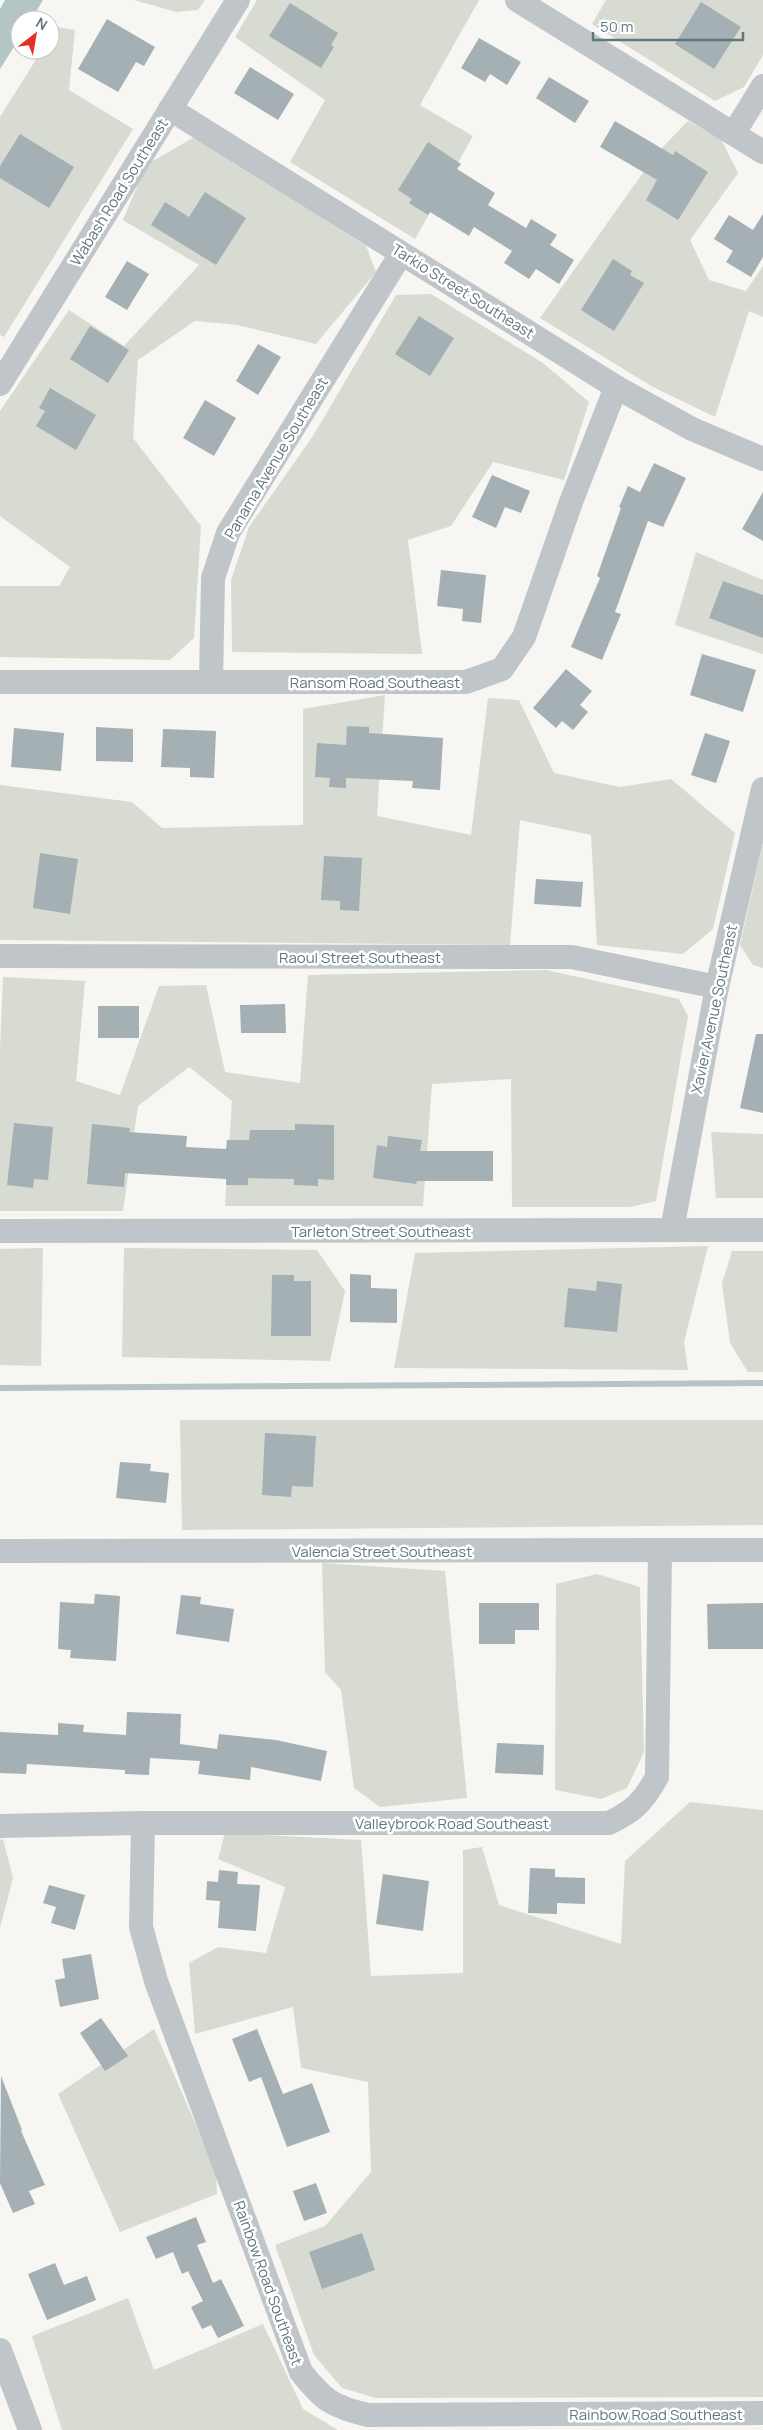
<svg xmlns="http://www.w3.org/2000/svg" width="763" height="2430" viewBox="0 0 763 2430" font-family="Manrope,sans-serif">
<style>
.green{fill:#d7dbd2}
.water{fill:#b4c5c6}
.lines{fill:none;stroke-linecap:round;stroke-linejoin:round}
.stream{stroke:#b4c5c6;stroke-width:6}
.building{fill:#a4b0b3}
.minor{stroke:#bfc5c8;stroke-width:24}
.labels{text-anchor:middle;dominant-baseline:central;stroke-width:5;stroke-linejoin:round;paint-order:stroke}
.street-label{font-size:15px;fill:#61777f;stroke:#fff}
</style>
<rect width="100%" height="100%" fill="#f7f6f3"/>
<g class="green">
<path d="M134 0H205L198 10 176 12Z"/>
<path d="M257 0H479L420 105 473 136 415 239 290 162 325 100 235 37Z"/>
<path d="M606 0H763V55L744 87 715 101 592 24Z"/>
<path d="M56 27 75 30 69 90 133 129 4 337 0 335V117L42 50H50V37Z"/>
<path d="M688 121 721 139 738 173 690 240 709 280 746 291 763 266V317L749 311 715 417 653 387 540 318 657 153Z"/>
<path d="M196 136 366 246 376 272 316 344 238 325 195 321 138 360 133 438 201 526 194 638 170 660 0 657V586H59L70 567 0 516V411L69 310 124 346 199 265 123 220 146 165Z"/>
<path d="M431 294 543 363 589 402 564 480 493 462 451 526 408 540 422 654 232 652 231 580 249 527 313 436 396 295Z"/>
<path d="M696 552 763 580V654L675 625Z"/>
<path d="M385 695 377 816 471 835 488 698 519 700 554 773 620 787 671 779 735 833 713 929 683 954 597 945 591 835 520 820 510 945 0 940V785L132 802 162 828 303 825V709Z"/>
<path d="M763 843V968L753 965 740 945Z"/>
<path d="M546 970 679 999 688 1016 656 1201 630 1207H512L511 1079 432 1084 423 1206H225L232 1101 189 1067 138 1106 123 1211H0V1050L3 977 85 981 76 1081 120 1095 159 986 206 985 225 1072 300 1083 308 975Z"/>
<path d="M711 1132 763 1134V1198H716Z"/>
<path d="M708 1246 684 1342 688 1370 394 1368 415 1253Z"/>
<path d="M43 1248 41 1366 0 1365V1249Z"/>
<path d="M124 1248 317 1250 345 1291 330 1361 122 1357Z"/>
<path d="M732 1251H763V1372H748L730 1343 722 1284Z"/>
<path d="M180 1420H763V1525L182 1530Z"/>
<path d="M322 1563 445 1571 467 1798 380 1807 354 1788 341 1690 325 1672Z"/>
<path d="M597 1574 640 1587 644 1752 627 1788 601 1799 555 1790 556 1584Z"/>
<path d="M690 1802 763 1810V2397L376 2398 342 2388 314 2355 275 2245 325 2226 371 2172 368 2082 301 2068 293 2007 195 2034 189 1963 218 1947 266 1953 285 1887 218 1859 225 1833 361 1840 371 1976 463 1973V1850L482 1847 499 1905 621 1944 625 1861Z"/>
<path d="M3 1839 13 1878 0 1928V1840Z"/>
<path d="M154 2029 216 2171 217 2194 120 2232 58 2094Z"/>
<path d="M128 2298 154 2370 263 2324 303 2409 338 2430H62L32 2336Z"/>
</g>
<path class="water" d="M5 0H43L31 20H20V37L0 69V9Z"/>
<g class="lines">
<path class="stream" d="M0 1388 763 1383"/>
</g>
<g class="building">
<path d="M701 2 741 27 714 69 675 44Z"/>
<path d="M290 3 338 33 331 45 334 47 321 68 269 36Z"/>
<path d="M107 19 155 47 144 66 136 62 118 92 78 69Z"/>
<path d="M479 38 521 62 507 85 490 74 485 82 461 68Z"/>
<path d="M250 67 294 94 278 120 234 93Z"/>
<path d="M549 77 589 101 575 123 536 98Z"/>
<path d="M615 121 673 155 675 151 708 172 678 220 646 200 657 180 600 147Z"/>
<path d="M20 134 74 167 49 208 0 178V166Z"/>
<path d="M428 142 461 164 457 169 495 193 488 205 526 228 531 219 557 235 550 245 574 260 559 284 536 269 529 279 504 263 512 251 474 227 469 236 430 212 428 215 409 203 412 199 398 190Z"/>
<path d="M205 192 246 218 216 265 151 225 165 202 189 217Z"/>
<path d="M763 214V257L751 277 726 262 733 251 714 239 729 215 753 230Z"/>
<path d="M613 259 632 271 630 275 644 283 614 331 581 310Z"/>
<path d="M127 261 149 274 127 310 105 297Z"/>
<path d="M419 316 454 338 430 376 395 354Z"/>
<path d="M90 326 129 350 108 383 70 359Z"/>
<path d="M258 344 281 357 258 395 236 381Z"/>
<path d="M50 388 96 415 76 450 36 426 45 411 39 408Z"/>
<path d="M205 400 236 418 214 456 183 438Z"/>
<path d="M654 463 686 478 663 527 648 521 615 612 621 614 602 660 571 647 600 578 597 576 621 508 619 507 628 486 640 492Z"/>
<path d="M492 475 530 491 521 513 505 507 496 528 472 517Z"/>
<path d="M763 492V541L742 529Z"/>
<path d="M441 570 486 575 481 623 462 621 463 609 437 606Z"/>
<path d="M723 581 763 595V638L709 618Z"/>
<path d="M702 654 756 670 743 712 690 695Z"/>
<path d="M566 669 592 691 580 705 588 712 573 730 562 721 556 728 533 708Z"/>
<path d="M347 726 369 727V733L443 738 440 790 412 788 413 781 346 778V788L329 787 330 778 315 777 317 743 346 745Z"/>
<path d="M96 727 133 729V762L96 761Z"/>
<path d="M14 728 64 733 61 771 11 767Z"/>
<path d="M163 729 216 731 214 778 190 777V768L161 767Z"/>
<path d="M705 733 730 741 716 783 691 775Z"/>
<path d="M40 853 78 859 70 914 33 908Z"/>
<path d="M324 856 362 858 359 911 340 910V901L321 900Z"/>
<path d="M536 879 583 882 581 907 534 904Z"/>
<path d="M285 1004 286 1033H241L240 1005Z"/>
<rect x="98" y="1006" width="41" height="32"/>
<path d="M756 1034H763V1113L740 1108Z"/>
<path d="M14 1123 53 1127 48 1180 34 1179 33 1188 7 1185Z"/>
<path d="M92 1124 130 1128 129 1132 187 1136 186 1147 226 1149 227 1140H249L250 1130H295V1124L334 1125V1180L318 1179V1186L294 1185V1179L248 1178V1185H226V1179L125 1173 124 1187 87 1184Z"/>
<path d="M388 1136 422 1140 420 1151H493V1181H417L416 1184 373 1178 377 1145 387 1147Z"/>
<path d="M350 1274 371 1275V1288L397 1289V1323L350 1322Z"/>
<path d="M272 1275H294V1281H311V1336H271Z"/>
<path d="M597 1281 622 1284 617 1332 564 1327 568 1288 596 1291Z"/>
<path d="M265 1433 316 1436 313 1487 292 1486 291 1497 262 1495Z"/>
<path d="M120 1462 151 1464 150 1471 169 1473 166 1503 116 1498Z"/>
<path d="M95 1594 120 1596 116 1661 70 1658 71 1650 58 1649 60 1602 94 1604Z"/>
<path d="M181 1595 201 1597 200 1604 234 1609 229 1642 176 1634Z"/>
<path d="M479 1603H539V1630H515V1644H479Z"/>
<path d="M763 1603V1649H708L707 1604Z"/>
<path d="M127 1712 181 1714 180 1744 217 1749 219 1734 276 1740 327 1751 321 1781 251 1767 250 1780 198 1774 200 1761 150 1758 149 1775 125 1774V1770L27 1764 26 1774 0 1773V1732L58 1735V1723L84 1725 83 1732 126 1735Z"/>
<path d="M497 1743 544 1745 543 1775 495 1773Z"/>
<path d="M530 1868 555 1869V1877L585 1878V1904L557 1903V1914L528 1913Z"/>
<path d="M219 1870 238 1872 237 1884 260 1885 256 1931 218 1928 220 1901 206 1900 207 1881 218 1882Z"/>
<path d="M383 1874 429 1881 423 1931 376 1924Z"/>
<path d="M49 1885 85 1895 75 1930 51 1923 56 1907 43 1903Z"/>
<path d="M91 1954 99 1999 60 2007 55 1980 65 1978 62 1959Z"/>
<path d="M101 2018 128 2056 105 2071 80 2033Z"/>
<path d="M257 2029 283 2094 312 2083 330 2132 287 2147 261 2077 249 2082 232 2039Z"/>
<path d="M1 2076 22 2130 21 2131 45 2185 29 2191 35 2204 13 2213 0 2183Z"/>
<path d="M316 2183 327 2213 304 2221 293 2191Z"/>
<path d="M196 2217 206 2242 197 2245 213 2283 221 2279 244 2326 218 2338 211 2325 202 2329 191 2307 203 2301 188 2271 182 2274 173 2252 156 2259 146 2237Z"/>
<path d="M362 2233 375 2270 322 2289 309 2252Z"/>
<path d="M55 2263 64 2285 87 2276 96 2300 47 2320 28 2274Z"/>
</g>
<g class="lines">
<g class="minor">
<path d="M517 0 763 152"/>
<path d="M170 109 616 387 692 429 763 459"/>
<path d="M734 133 763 86"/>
<path d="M0 384 238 0"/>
<path d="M0 682H466L502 669 524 637 571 502 616 387"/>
<path d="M211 682 213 578 228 533 401 254"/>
<path d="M0 956 572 957 717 987"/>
<path d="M672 1230 717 987 763 789"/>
<path d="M0 1231 763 1230"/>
<path d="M0 1551 763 1550"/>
<path d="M143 1823 141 1927 156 1981 301 2372C323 2400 333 2407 368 2415L763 2413"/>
<path d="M0 1826 143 1823H609C634 1811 643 1802 657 1777L660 1551"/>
<path d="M0 2350 30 2430"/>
</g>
</g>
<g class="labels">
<g class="street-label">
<text transform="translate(119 192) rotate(-58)">Wabash Road Southeast</text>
<text transform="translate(463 291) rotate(32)">Tarkio Street Southeast</text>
<text transform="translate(276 458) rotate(-59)">Panama Avenue Southeast</text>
<text x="375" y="682">Ransom Road Southeast</text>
<text x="360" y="957">Raoul Street Southeast</text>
<text transform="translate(714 1009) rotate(-78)">Xavier Avenue Southeast</text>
<text x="381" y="1231">Tarleton Street Southeast</text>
<text x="382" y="1551">Valencia Street Southeast</text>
<text x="452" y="1823">Valleybrook Road Southeast</text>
<text transform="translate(268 2283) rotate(70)">Rainbow Road Southeast</text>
<text x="656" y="2414">Rainbow Road Southeast</text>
</g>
</g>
<g transform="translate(35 35) rotate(31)"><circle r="24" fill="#ffffff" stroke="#c0c9cc"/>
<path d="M0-4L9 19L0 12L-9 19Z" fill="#e62f24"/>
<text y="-8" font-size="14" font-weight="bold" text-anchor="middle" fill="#61777f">N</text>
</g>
<path d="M593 32v8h150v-8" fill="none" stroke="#61777f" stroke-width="2.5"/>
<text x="600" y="32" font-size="15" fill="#61777f" stroke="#ffffff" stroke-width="4" paint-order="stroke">50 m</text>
</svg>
